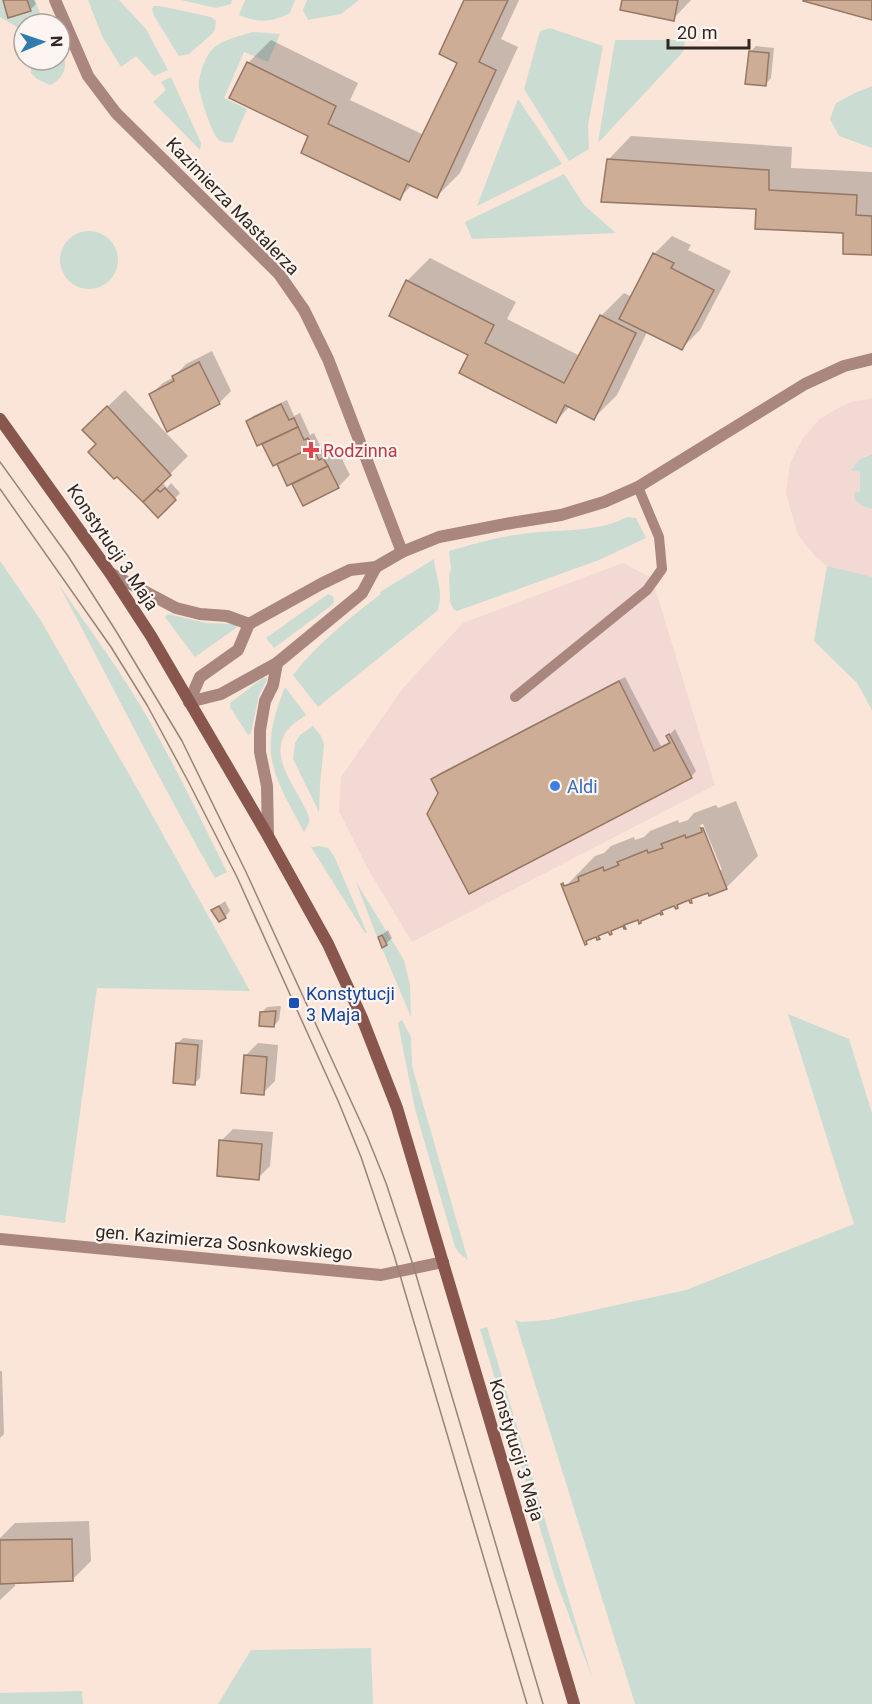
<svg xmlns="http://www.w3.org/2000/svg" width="872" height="1704" viewBox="0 0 872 1704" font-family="Roboto,sans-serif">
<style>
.commercial{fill:#f3d9d4}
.green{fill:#cbddd2}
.shadow{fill:#0003;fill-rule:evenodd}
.building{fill:#cead97;stroke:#967763;stroke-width:1.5}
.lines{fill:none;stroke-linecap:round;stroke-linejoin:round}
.lane{stroke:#a9867e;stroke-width:10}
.street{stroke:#a9867e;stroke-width:12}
.secondary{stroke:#88564c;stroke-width:12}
.tram{stroke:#958479;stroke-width:1.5}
.health-dot{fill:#e0444e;stroke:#fcf5f1;stroke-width:2}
.shop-dot{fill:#3f7fe0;stroke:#fcf5f1;stroke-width:2}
.transit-dot{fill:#1a4fb4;stroke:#fcf5f1;stroke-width:2}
.labels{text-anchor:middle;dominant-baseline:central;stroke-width:4.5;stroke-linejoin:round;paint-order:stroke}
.street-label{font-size:18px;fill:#33261e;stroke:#fcf5f1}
.health-label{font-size:18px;fill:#be3a42;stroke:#fcf5f1;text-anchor:start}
.shop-label{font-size:18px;fill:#366cbe;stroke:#fcf5f1;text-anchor:start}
.transit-label{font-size:18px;fill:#164399;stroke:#fcf5f1;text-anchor:start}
</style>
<rect width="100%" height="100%" fill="#fae5d8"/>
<g class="commercial">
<path d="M872 399V454L865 456 851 469 860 472V491L869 508 872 509V580L853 578 827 566 816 557 798 535 786 493 790 464 802 439 820 419 838 408 854 401Z"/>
<path d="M623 563 652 578 715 785 412 942 368 869 339 811 341 777 403 688 463 623Z"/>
</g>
<g class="green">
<path d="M0 0H3L9 18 30 11 27 0H35L44 24H24V31L0 17Z"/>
<path d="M88 0H119L146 29 168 70 154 76 136 56 121 67 102 36Z"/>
<path d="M181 0H232L231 4 216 8Z"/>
<path d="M245 0H295L290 13C270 23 260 23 239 15Z"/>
<path d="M307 0H359L341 14 308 20 303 10Z"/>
<path d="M154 6H160L211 17 216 21 215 29 212 34 189 54 179 56 154 16 152 9Z"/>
<path d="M550 28 603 46 588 125 589 149 569 161 524 89 540 31Z"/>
<path d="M253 32 280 34 268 62 244 52 224 98 247 109 233 142C228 143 224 143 219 140 212 135 200 97 199 88 198 77 204 60 210 52 219 40 240 36 253 32Z"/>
<path d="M615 40H685L683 52 598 143Z"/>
<path d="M60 51 62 52C69 65 64 79 50 85L37 79 31 73V60H60Z"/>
<path d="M171 77 201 143 200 150 153 102 166 90 161 82Z"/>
<path d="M872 86V148L839 136 830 119 836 103 855 93Z"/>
<path d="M518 99 562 164 477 206Z"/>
<path d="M564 174 584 205 616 233 472 239 465 222Z"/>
<circle cx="89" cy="260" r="29"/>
<path d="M872 454V509L863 506 855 500 854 493 860 491V472L851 470 860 459Z"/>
<path d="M627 517 636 518 646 538 599 560 457 611 454 610 450 602 449 574 451 569 449 551C473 544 497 537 522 534 554 529 599 533 627 517Z"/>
<path d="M434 559C435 574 445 595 437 611L318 707 293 675C318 643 348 619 381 594L380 592Z"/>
<path d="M0 561 40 619 146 804 250 991 97 988 65 1223 0 1215Z"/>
<path d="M827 566 872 577V710L857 683 814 641Z"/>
<path d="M59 585C90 630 123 674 150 722 178 771 202 822 227 872L215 878C160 782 111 683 59 585Z"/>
<path d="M328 594 333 596 334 602 332 605 274 648 266 638Z"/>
<path d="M168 614 206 623 235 624 237 626 236 628 195 657 165 617Z"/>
<path d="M263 678H266L267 680 259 695 251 733 248 735 230 707V703Z"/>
<path d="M285 687 306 715C301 719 295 722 291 726 267 750 290 780 302 802 304 807 309 814 309 819 310 824 306 828 304 832 272 772 258 754 285 687Z"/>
<path d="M313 726 321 736 324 744 320 785 319 812 293 759 295 743 300 735Z"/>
<path d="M320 846 328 848 334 856 367 933H365L311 847Z"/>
<path d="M356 882 404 960 410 985 411 1017 382 948 387 945 382 935 377 937Z"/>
<path d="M788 1014 849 1039 872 1113V1704H635L515 1320 521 1322 548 1320 686 1290 854 1224Z"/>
<path d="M402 1020 411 1037 412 1066 468 1260 460 1254 455 1247 415 1109 398 1023Z"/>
<path d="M487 1327 593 1680 555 1578 480 1329Z"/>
<path d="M371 1648 373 1704H218L251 1650Z"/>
<path d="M82 1691 83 1704H0V1693Z"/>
</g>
<g class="shadow">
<path d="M5 0H34L36 4 30 10Z"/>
<path d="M465 0H519L501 39 518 47 460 173 437 196 412 185 399 198 310 135 248 63 271 40 358 83 350 100 424 135 459 62Z"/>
<path d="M623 0H691L673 19Z"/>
<path d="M756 46 774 48 771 78 766 84 750 52Z"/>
<path d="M631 136 792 147 791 168 872 172V253L845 232 757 208 608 160Z"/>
<path d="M672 236 691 245 688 250 731 271 700 330 682 348 647 332 617 395 594 418 570 406 556 421 470 355 407 281 430 258 516 302 507 319 580 356 601 316 624 293 632 297 654 254Z"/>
<path d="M212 351 231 391 219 403 168 430 150 395 163 383 174 377 186 364Z"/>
<path d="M125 390 188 456 162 482 167 488 171 483 180 493 158 516 117 475 98 444 102 412Z"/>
<path d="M287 400 294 416 300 413 310 435 314 433 325 456 329 453 332 459 340 455 350 475 338 487 304 504 292 482 278 462 273 464 263 442 248 422 253 416Z"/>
<path d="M625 677 661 746 671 741 668 736 675 729 696 771 691 777 440 793 433 779 438 774Z"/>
<path d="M736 801 758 856 727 887 710 894 708 891 564 888 595 856 604 853 611 846 634 837 635 840 644 837 650 831 678 820 679 823 688 820 694 813 716 805 718 808ZM703 824 722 870H719L700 825Z"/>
<path d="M225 901 230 911 225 917 213 910Z"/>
<path d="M388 930 392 938 386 944 379 937Z"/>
<path d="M281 1006 279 1020 274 1026 261 1013 267 1007Z"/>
<path d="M183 1038 203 1040 200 1078 194 1084 177 1044Z"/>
<path d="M258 1043 278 1045 275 1081 263 1093 246 1055Z"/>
<path d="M233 1129 273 1132 270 1166 258 1178 221 1141Z"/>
<path d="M0 1371H2L4 1434 0 1438Z"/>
<path d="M89 1521 91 1561 73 1579 15 1581V1586L0 1600V1538L15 1523Z"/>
</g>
<g class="building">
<path d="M3 0H27L31 11 8 18Z"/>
<path d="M464 0H508L479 62 496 70 437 198 407 184 400 200 301 153 308 136 229 98 247 62 336 106 328 124 409 162 457 63 439 54Z"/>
<path d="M622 0H678L674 21 620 10Z"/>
<path d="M803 0H872V20L803 1Z"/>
<path d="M749 51 769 53 766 86 745 84Z"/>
<path d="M607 159 769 170V190L857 195 856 215 872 216V255L843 254V233L755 229 756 209 601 202Z"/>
<path d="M653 253 674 263 671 268 714 290 682 350 619 319Z"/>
<path d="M406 280 494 325 485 343 564 383 600 315 636 333 594 420 565 405 556 423 459 373 468 355 389 316Z"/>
<path d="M199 362 220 404 167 432 149 394 174 381 172 376Z"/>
<path d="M281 404 289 420 294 418 298 427 257 446 246 421Z"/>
<path d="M107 406 171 475 143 502 117 477 114 479 88 452 96 444 82 430Z"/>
<path d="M298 427 304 440 308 438 313 447 273 466 262 444Z"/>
<path d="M313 447 319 460 323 458 328 466 287 486 277 464Z"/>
<path d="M328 466 339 488 303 506 292 484Z"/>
<path d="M165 488 176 500 158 518 143 502 157 489 160 492Z"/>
<path d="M619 681 654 751 670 743 666 736 669 734 692 778 469 894 427 814 438 793 431 779Z"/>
<path d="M701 828H703L727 889 709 896 708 893 691 899 692 903H690L689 900 677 905 678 908 676 909 674 906 661 911 663 914 661 915 660 913 641 921V923L639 924 638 920 624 925 626 929H624L623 926 611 931 612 934 610 935 608 932 598 936 600 939 597 940 596 937 586 941 587 944 585 945 561 884 563 883 564 886 579 881 578 877 603 867 604 871 619 865 617 862 647 850 648 853 663 848 661 844 685 835 686 838 702 832Z"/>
<path d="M219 906 226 918 219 922 211 910Z"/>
<path d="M382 935 387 945 382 948 378 937Z"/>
<path d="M276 1011 274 1027 259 1026 260 1012Z"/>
<path d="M176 1043 198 1045 195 1085 173 1083Z"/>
<path d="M244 1055 267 1057 264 1095 241 1093Z"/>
<path d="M219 1140 262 1144 259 1180 217 1176Z"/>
<path d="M72 1539 73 1581 0 1584V1540Z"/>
</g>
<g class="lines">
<path class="lane" d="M515 697 647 590 662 569 659 537 638 487"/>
<g class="street">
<path d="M55 0 88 76 116 113 279 274 304 310 328 359 402 552"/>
<path d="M110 573 176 608 200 614 227 616 249 624"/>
<path d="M189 702 200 677 238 650 249 624 321 584 350 570 376 567 402 552 439 537 511 523 561 515 604 502 638 487 805 384 844 366 872 359"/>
<path d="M189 702 221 694 277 663 362 593 376 567"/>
<path d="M268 836 267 786 260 752V730L265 701 273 685 277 663"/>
<path d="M0 1239 381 1275 443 1262"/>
</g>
<path class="secondary" d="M0 419 110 573 151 636 268 836 328 944 362 1018 397 1108 574 1704"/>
<g class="tram">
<path d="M0 462 68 556 116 631 182 741 246 872 367 1136 386 1183 414 1268 543 1704"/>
<path d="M0 489 111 647 147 705 188 781 237 877 339 1103 361 1157 394 1255 527 1704"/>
</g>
</g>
<path class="health-dot" d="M308 441h6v6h6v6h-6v6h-6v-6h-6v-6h6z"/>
<circle class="shop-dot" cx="555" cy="786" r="6"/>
<rect class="transit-dot" x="288" y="997" width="12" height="12" rx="3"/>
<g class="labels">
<g class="street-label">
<text transform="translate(233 206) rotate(46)">Kazimierza Mastalerza</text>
<text transform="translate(113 547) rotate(56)">Konstytucji 3 Maja</text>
<text transform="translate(224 1242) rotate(5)">gen. Kazimierza Sosnkowskiego</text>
<text transform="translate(517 1450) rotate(73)">Konstytucji 3 Maja</text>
</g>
<g class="health-label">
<text x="323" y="450">Rodzinna</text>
</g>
<g class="shop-label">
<text x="567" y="786">Aldi</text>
</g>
<g class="transit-label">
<text x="306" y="993">Konstytucji<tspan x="306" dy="21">3 Maja</tspan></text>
</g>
</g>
<g transform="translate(42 42) rotate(88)"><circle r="28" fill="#fcf5f1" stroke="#aca29d" stroke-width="1.5"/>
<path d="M0-4.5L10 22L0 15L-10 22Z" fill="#307caf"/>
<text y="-9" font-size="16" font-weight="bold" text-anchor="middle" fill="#33261e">N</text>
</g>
<path d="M668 39v9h81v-9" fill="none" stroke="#33261e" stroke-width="3"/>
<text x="677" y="39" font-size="18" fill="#33261e" stroke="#fcf5f1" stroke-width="4.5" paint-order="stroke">20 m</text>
</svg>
